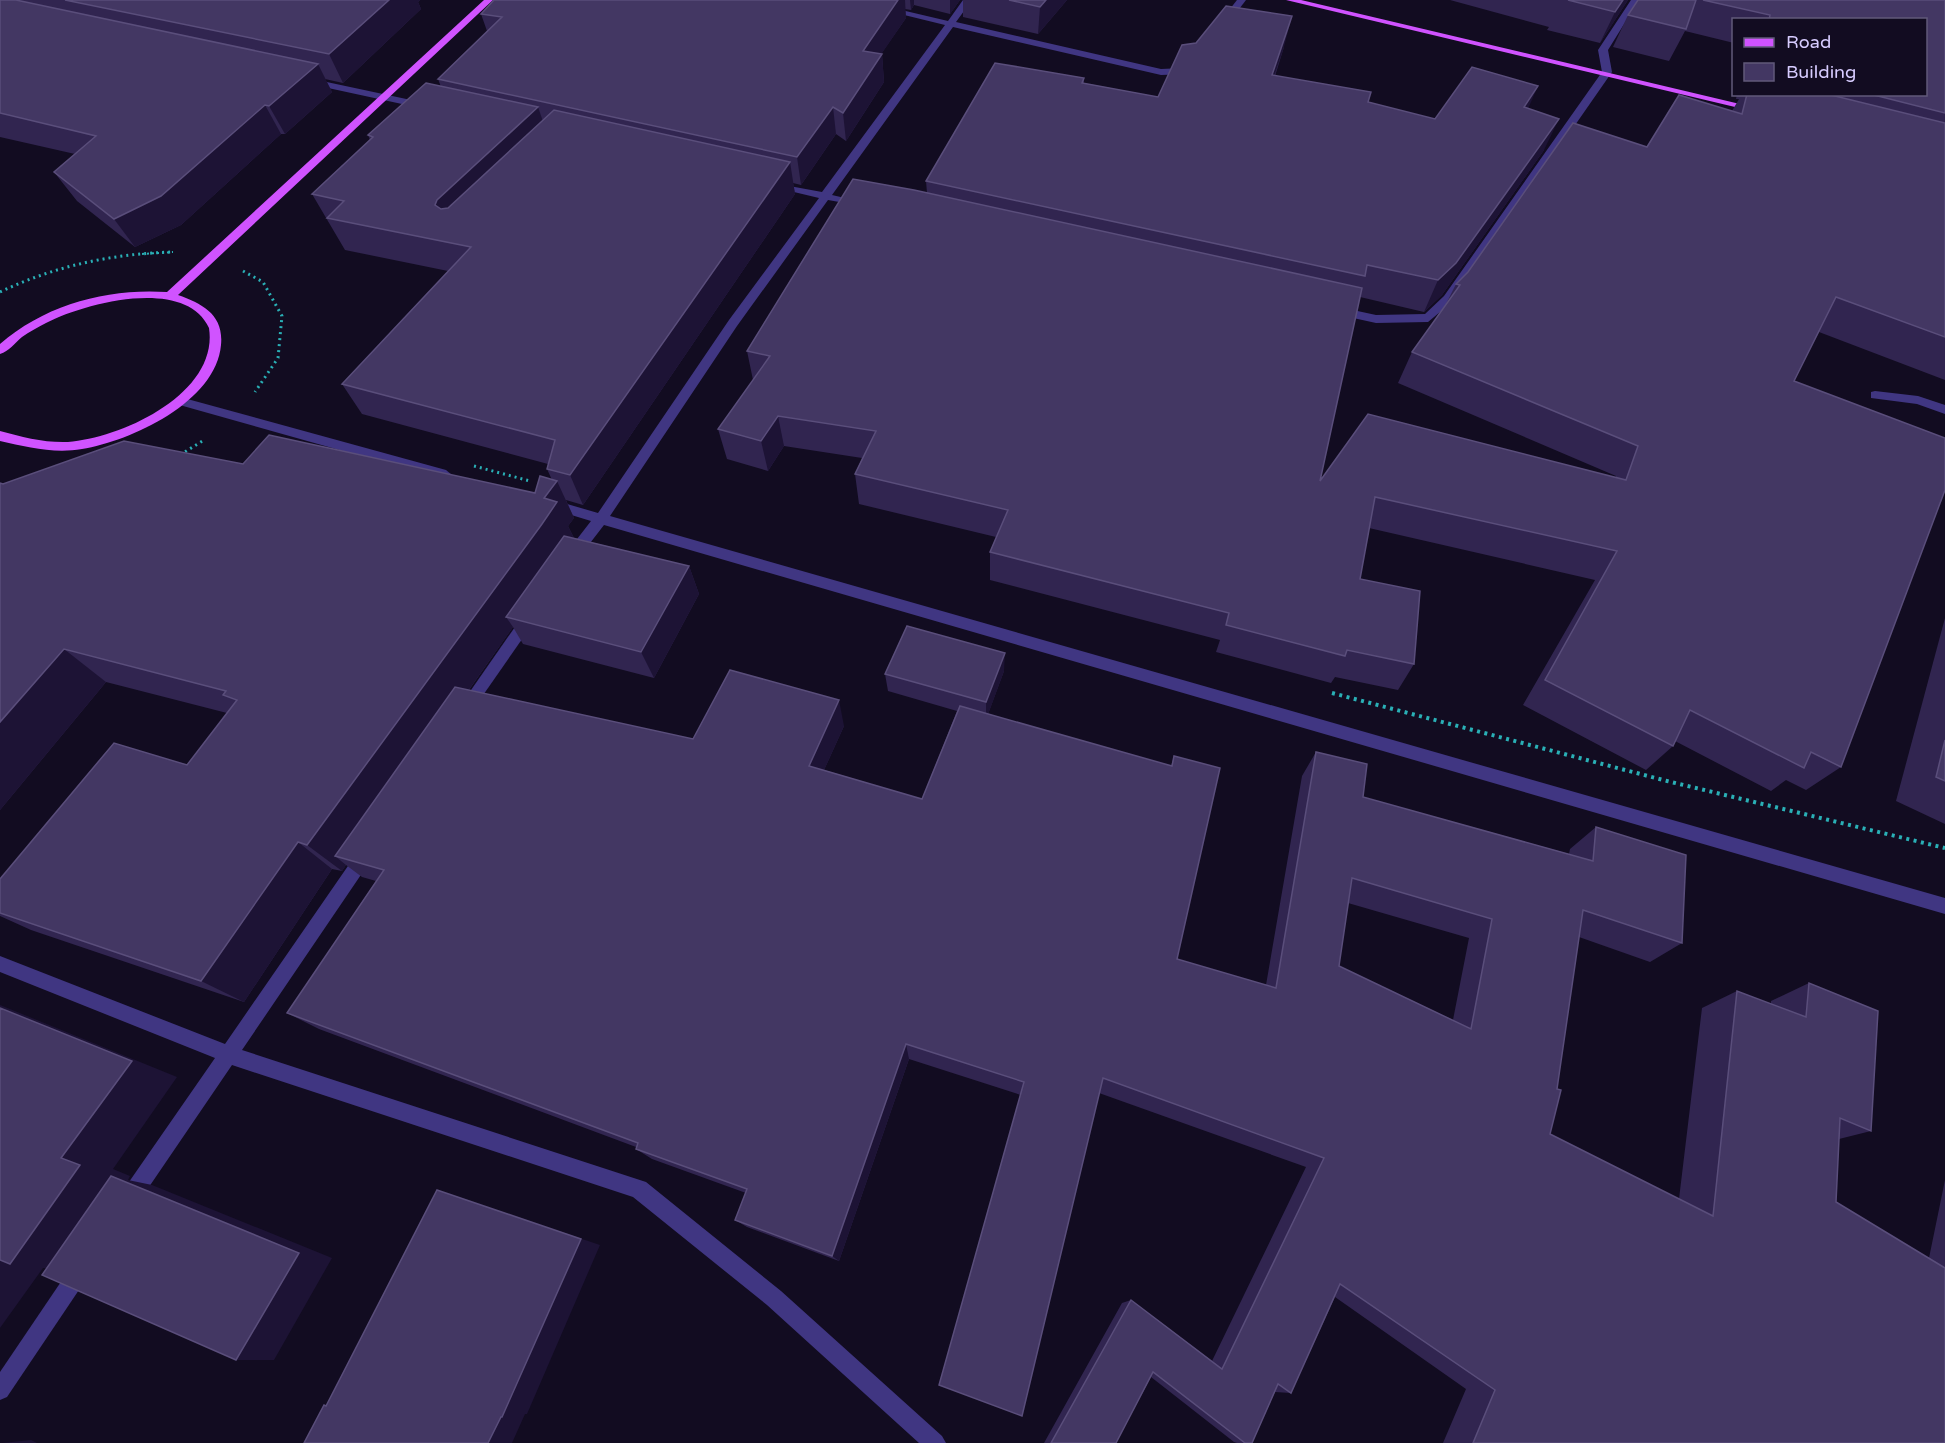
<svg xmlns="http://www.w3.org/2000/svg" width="1945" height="1443" viewBox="0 0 1945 1443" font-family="'Varela Round',sans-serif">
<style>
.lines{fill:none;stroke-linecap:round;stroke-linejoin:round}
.path-far2{stroke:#2ab0b6;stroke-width:2;stroke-dasharray:2 3;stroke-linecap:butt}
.path-far1{stroke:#2ab0b6;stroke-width:3;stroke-dasharray:2 4;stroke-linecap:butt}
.path{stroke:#2ab0b6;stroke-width:4;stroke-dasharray:3 4.5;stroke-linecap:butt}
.minor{fill:#403682;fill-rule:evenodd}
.major{fill:#d053ff;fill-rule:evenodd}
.wall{fill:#312550;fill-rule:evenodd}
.shaded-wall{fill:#1d1335}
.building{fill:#433763;stroke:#5a4e7b;stroke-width:1.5;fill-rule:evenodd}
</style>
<rect width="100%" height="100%" fill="#120c21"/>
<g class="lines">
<path class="path-far2" d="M142 254 173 252"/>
<g class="path-far1">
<path d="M243 271 263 282 282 316 278 358 255 392"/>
<path d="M0 292C55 266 111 254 172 252"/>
<path d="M180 455 204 440"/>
<path d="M474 466 530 481"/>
</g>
<path class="path" d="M1332 693 1667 781 1945 848"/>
<g class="minor">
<path d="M843 0H859L948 21 963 0H972L956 22 1161 69 1183 68 1189 65 1194 68 1186 74 1161 75 953 27 832 195 862 202V206L828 200 737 326 610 516 1945 898V914L604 525 577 560H567L565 556 567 552 591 521 545 507 543 504 545 501 550 499 598 513 729 320 819 198 773 187V183L822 192 945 25Z"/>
<path d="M1237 0H1246L1227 25H1221L1219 23Z"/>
<path d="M1631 0H1639L1608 50 1612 72 1452 302 1428 322 1376 323 1335 314 1333 311 1339 307 1376 315 1425 314 1444 296 1602 72 1598 50Z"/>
<path d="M308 78 425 103 430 106 425 109 305 83V79Z"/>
<path d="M1875 391 1918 396 1945 405V414L1917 404 1871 398V392Z"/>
<path d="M180 397 446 470 452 475 446 480 176 404V398Z"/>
<path d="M529 612 534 614 536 618 534 622 472 711 467 713 462 711 460 707 462 703 524 614Z"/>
<path d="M365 848 371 850 373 855 371 860 242 1050 646 1182 781 1291 942 1436 946 1443H919L767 1305 633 1197 232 1065 136 1206 129 1209 122 1206 119 1199 122 1192 215 1058 0 972V956L225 1044 359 850Z"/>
<path d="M80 1261 87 1264 90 1271 87 1278 7 1397 0 1400V1372L73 1264Z"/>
</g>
<g class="major">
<path d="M484 0H493L178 295C203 304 224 315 221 345 216 402 131 441 82 449 54 454 27 447 0 441V431C22 437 45 443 68 442 123 438 219 393 209 328 186 276 84 303 46 323 38 327 29 332 22 337 15 343 9 351 0 354V344C46 304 108 288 167 292Z"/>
<path d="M1286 0H1301L1761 109 1756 112Z"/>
</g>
</g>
<g class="wall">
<path d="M0 0H420L418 2 421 9 343 83 325 79 332 92 285 134H281L181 225 135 247 77 201 54 172 75 154 0 137Z"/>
<path d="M494 0H960L950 14 914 5 911 10 905 9 906 18 881 54H882L884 82 846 141 836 134 801 185 793 183 795 194 583 505 566 500 574 518 568 526 574 538 689 566 699 594 654 678 523 644 513 627 469 690 693 739 844 726 824 770 922 799 957 711 888 691 885 674 1004 671 988 714 1171 766 1174 756 1177 959 1266 985 1302 776 1316 752 1363 797 1569 854 1570 849 1596 827 1682 943 1650 962 1579 937 1550 1134 1679 1199 1702 1008 1737 991 1771 1004V1001L1809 983 1871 1131 1839 1139 1836 1202 1929 1258 1945 1180V1443H1443L1466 1389 1335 1297 1291 1393 1275 1392 1252 1443H1237L1234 1442 1151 1377 1116 1443H1044L1122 1303 1131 1300 1212 1361 1306 1167 1099 1093 1021 1095 909 1059 839 1261 747 1227 735 1220 746 1193 652 1159 636 1149V1147L319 1029 287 1013 376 881 362 877 346 865 342 871 332 869 244 1002 31 930 0 916V879L187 765 227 713 106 682 0 810 3 484 243 464 535 493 552 480 547 469 548 464 362 414 342 384 448 271 345 250 312 194 370 140 368 135 441 87 438 79 487 31 481 14ZM1348 903 1469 938 1453 1020 1339 966Z"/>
<path d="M963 0H1067L1038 34 963 17Z"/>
<path d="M1450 0H1628L1600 43 1547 30 1549 27Z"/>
<path d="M1638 0H1945V380L1819 332 1794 381 1841 767 1806 790 1786 780 1771 791 1675 741 1673 746 1646 770 1523 705 1595 580 1369 528 1360 579 1414 664 1398 690 1335 677 1331 683 1216 652 1220 640 990 580V552L996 537 859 504 855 474 862 458 784 446 768 471 727 459 718 429 753 380 747 351 927 193 926 181 1084 78V83L1158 97 1284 47 1275 76 1368 102 1435 119 1528 109 1544 150 1442 295 1424 312 1360 297 1320 481 1615 478 1616 476 1398 383 1412 352 1446 304 1456 284 1647 147 1732 111 1739 99H1736L1737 94H1926V20H1734V43L1685 31 1669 61 1613 47 1628 15Z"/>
<path d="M1945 618V824L1896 801Z"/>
</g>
<g class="shaded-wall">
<path d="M389 0H420L418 2 421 9 343 83 329 54Z"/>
<path d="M898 0H905L906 18 865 78 863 51Z"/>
<path d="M910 0H914V5L911 10Z"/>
<path d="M950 0H960L950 14Z"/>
<path d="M1046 0H1067L1038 34 1040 7Z"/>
<path d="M1623 0H1628L1600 43 1615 12Z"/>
<path d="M1292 16 1284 47 1264 106 1272 75Z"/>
<path d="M882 54 884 82 846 141 843 113Z"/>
<path d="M318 64 332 92 285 134 269 106Z"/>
<path d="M1538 86 1524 118V107Z"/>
<path d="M265 105 281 134 181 225 135 247 114 219Z"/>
<path d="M538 107 549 139 451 232 435 205 437 200Z"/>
<path d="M833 107 836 134 801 185 797 157Z"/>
<path d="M1559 119 1544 150 1442 295 1424 312 1438 280Z"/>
<path d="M790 162 795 194 583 505 570 475Z"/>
<path d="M778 416 784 446 768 471 761 441Z"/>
<path d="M557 481 574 518 568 526 574 538 506 617 513 627 349 860 335 856 346 865 342 871 307 845Z"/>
<path d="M689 566 699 594 654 678 641 652Z"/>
<path d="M64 649 106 682 0 810V722Z"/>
<path d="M1005 653 1004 671 986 720V702Z"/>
<path d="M839 700 844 726 815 790 809 766Z"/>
<path d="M298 842 332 869 244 1002 201 981Z"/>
<path d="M0 1005 177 1077 113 1169 130 1176 128 1180 152 1185 332 1258 274 1360H236L67 1270 43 1268 0 1328V1257L61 1158 0 1008Z"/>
<path d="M906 1044 909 1059 839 1261 832 1256Z"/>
<path d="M437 1190 600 1245 527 1414H525L512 1443H488L501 1417Z"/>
<path d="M31 1440 37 1443H2Z"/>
</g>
<g class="building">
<path d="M0 0H16L318 64 269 106 265 105 161 196 114 219 54 172 96 136 0 113Z"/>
<path d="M65 0H389L329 54Z"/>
<path d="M494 0H898L863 51 882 54 843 113 833 107 797 157 438 79 502 17 481 14Z"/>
<path d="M1009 0H1046L1040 7Z"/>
<path d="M1568 0H1623L1615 12Z"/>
<path d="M1638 0H1696L1686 29 1628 15Z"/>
<path d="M1703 0H1945V113L1870 94H1926V20H1769L1770 15Z"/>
<path d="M1226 6 1292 16 1272 75 1371 92 1368 102 1435 119 1472 67 1538 86 1524 107 1559 119 1456 263 1438 280 1367 265 1365 276 926 181 995 63 1084 78 1082 83 1158 97 1182 45 1196 43Z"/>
<path d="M426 83 538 107 437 200 435 205 441 209 448 208 554 110 790 162 570 475 547 469 555 440 342 384 471 247 327 218 344 201 312 194 373 137 368 135Z"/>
<path d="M1747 94H1827L1945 123V337L1836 297 1794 381 1945 438V490L1841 767 1811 752 1804 768 1690 710 1673 746 1545 680 1617 551 1375 497 1360 579 1420 591 1414 664 1347 650 1345 656 1226 625 1229 613 990 552 1008 510 855 474 876 431 778 416 761 441 718 429 770 356 747 351 853 179 914 190 1362 288 1320 481 1368 414 1626 480 1638 446 1412 352 1460 285 1456 284 1468 272 1573 123 1647 147 1679 95 1742 114Z"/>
<path d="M269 435 535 493 540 476 557 481 544 498 557 502 542 524 307 845 298 842 201 981 0 913V879L114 743 187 765 237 700 223 695 226 691 64 649 0 722V483L3 484 124 441 243 464Z"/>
<path d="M564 536 689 566 641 652 506 617Z"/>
<path d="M907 626 1005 653 986 702 885 674Z"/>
<path d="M730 670 839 700 809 766 922 799 960 706 1172 766 1174 756 1220 768 1177 959 1276 988 1316 752 1367 764 1363 797 1593 861 1596 827 1686 855 1682 943 1583 910 1557 1089 1561 1090 1550 1134 1713 1216 1737 991 1806 1017 1809 983 1878 1011 1871 1131 1840 1118 1836 1202 1945 1268V1443H1473L1495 1390 1340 1284 1291 1393 1278 1384 1252 1443H1245L1153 1372 1116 1443H1051L1131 1300 1222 1369 1324 1158 1103 1078 1022 1416 939 1385 1024 1082 906 1044 832 1256 735 1220 747 1189 636 1149 638 1143 287 1013 384 870 335 856 455 687 693 739ZM1352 878 1492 919 1471 1029 1339 966Z"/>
<path d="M1945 740V781L1936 777Z"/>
<path d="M0 1008 132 1061 61 1158 80 1165 10 1264 0 1260Z"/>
<path d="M111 1176 299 1253 236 1360 42 1275Z"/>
<path d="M437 1190 581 1239 502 1417H501L488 1443H304L324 1405 326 1406Z"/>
</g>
<rect x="1732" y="18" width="195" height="78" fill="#120c21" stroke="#61597a" stroke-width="1.5"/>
<rect x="1744" y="38" width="30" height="9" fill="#d053ff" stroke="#61597a" stroke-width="1.5"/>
<text x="1786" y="48" font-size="18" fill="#d7ccff">Road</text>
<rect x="1744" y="63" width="30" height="18" fill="#433763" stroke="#61597a" stroke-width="1.5"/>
<text x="1786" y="78" font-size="18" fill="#d7ccff">Building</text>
</svg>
